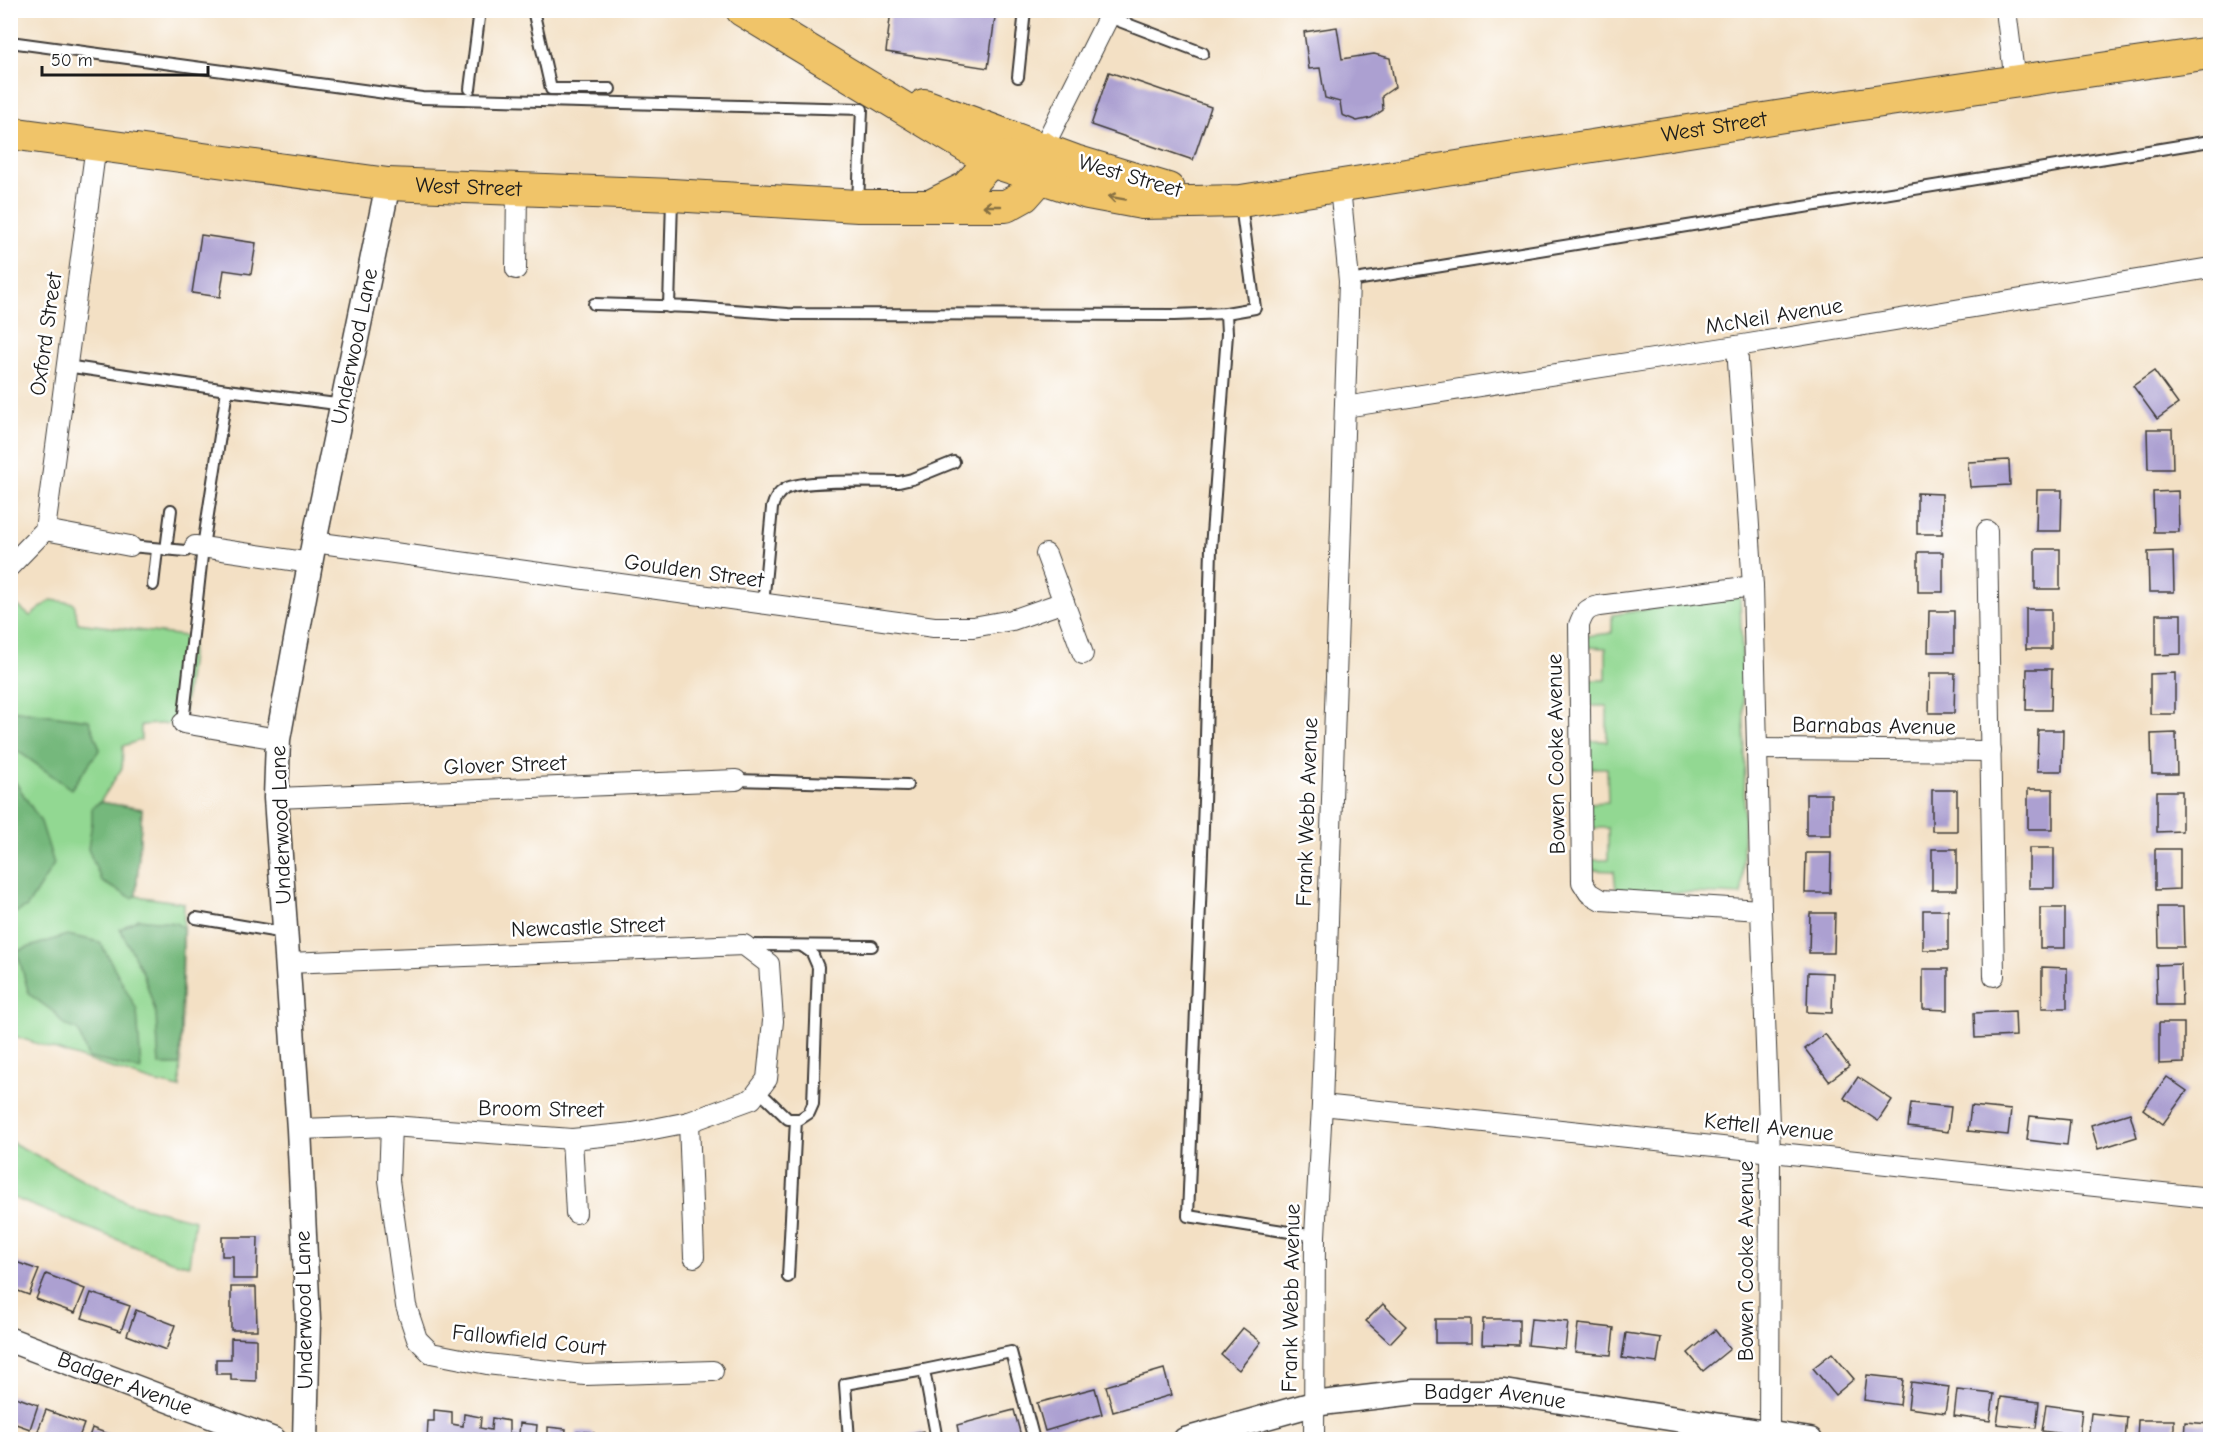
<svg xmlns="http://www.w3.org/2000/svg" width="2221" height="1450" viewBox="0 0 2221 1450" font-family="'Comic Neue',sans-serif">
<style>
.green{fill:#92d892;stroke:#577a57;stroke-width:1.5}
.forest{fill:#75b87c;stroke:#486a4c;stroke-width:1.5}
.building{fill:#aca0d1}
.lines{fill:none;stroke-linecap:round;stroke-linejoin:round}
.service-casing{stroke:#3c3935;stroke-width:14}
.minor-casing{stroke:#3c3935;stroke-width:22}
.tertiary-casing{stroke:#3c3935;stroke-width:27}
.primary-casing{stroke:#3c3935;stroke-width:34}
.service{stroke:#fff;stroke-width:10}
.minor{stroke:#fff;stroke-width:20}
.tertiary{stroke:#fff;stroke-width:24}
.primary{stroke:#f0c469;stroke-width:32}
.oneway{stroke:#867042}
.labels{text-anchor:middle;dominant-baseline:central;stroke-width:5;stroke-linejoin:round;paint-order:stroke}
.street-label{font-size:22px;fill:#1c1c1c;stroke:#fff}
</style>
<rect width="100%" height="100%" fill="#fff"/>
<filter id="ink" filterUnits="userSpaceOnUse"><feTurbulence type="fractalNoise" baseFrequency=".0167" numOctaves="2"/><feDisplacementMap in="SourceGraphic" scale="12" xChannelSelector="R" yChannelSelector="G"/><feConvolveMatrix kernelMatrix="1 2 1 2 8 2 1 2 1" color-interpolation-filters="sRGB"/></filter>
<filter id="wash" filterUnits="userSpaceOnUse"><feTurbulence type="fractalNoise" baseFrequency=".008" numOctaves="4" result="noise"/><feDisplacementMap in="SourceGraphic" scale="24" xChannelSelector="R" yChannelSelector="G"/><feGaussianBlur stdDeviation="1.35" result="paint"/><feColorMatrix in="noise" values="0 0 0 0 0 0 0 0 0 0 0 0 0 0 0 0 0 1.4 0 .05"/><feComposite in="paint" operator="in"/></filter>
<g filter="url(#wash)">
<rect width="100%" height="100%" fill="#f3e0c4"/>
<g class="green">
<path d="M1740 594 1745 756 1742 895 1616 890 1614 871 1589 870V860H1608V828H1589V803L1608 802 1607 768H1587V741H1607V706H1586V680H1606V648L1586 647V636L1612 633V615Z"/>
<path d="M51 600 74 603 78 623 193 637 183 723 141 725V740L123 746 122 768 100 802 142 809 136 896 184 903 180 1088 153 1082 11 1035V612L18 606 30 616Z"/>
<path d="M11 1142 128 1203 195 1220 189 1265 171 1261 11 1197Z"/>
</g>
<g class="forest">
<path d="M11 710 89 720 100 749 71 789 11 746Z"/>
<path d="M11 775 41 822 54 864 27 907 11 915Z"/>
<path d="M100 802 142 809 136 896 132 898 102 882 88 849 92 822V807Z"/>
<path d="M138 919 176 923 183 928 180 1065H159L156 1014 143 973 120 929Z"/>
<path d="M67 935 100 942 137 1010 141 1070 88 1058 78 1030 64 1025 55 1013 29 994 17 951Z"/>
</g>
<g id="blocks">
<g class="building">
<path d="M891 10H996L988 68 886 52Z"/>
<path d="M1337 27 1342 59 1374 54 1390 58 1395 87 1382 96 1383 110 1371 118 1357 121 1342 115 1340 102 1325 98 1320 68 1309 69 1304 32Z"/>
<path d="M1109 72 1211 107 1193 160 1091 125Z"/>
<path d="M201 235 256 243 251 274 224 270 220 297 192 293Z"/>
<path d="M2154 371 2178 404 2157 419 2133 386Z"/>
<path d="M2147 429H2172L2173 469H2148Z"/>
<path d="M2009 460 2010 485 1970 487 1968 462Z"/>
<path d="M2037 490H2062L2061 531H2036Z"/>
<path d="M2178 491 2179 532H2154L2153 492Z"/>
<path d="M1917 493 1942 494V534H1917Z"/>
<rect x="2035" y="549" width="25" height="40"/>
<path d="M2173 551 2174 592H2149L2148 552Z"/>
<rect x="1918" y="552" width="25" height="40"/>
<rect x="2026" y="609" width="25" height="40"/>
<path d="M1929 611H1954V652H1928Z"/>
<path d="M2156 614H2181V654L2156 655Z"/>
<path d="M2027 669H2052L2051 710H2026Z"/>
<path d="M1930 673H1955L1954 713H1929Z"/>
<path d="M2175 673V714H2150V674Z"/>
<path d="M2038 730H2063L2062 771H2037Z"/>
<path d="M2176 733 2177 774H2152L2151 734Z"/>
<rect x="2028" y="789" width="25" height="40"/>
<rect x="1932" y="790" width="25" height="41"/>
<path d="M2157 791H2182V831L2157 832Z"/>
<rect x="1806" y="794" width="25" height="41"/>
<rect x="2029" y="848" width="25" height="40"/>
<rect x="1932" y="849" width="25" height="41"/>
<path d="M2155 849H2180V889L2155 890Z"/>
<path d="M1806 853H1831L1830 893H1805Z"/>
<path d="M2158 907H2183L2184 947H2159Z"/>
<rect x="2040" y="908" width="25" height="40"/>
<rect x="1923" y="910" width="25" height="40"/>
<path d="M1810 913H1835L1834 953H1809Z"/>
<path d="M2181 964 2182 1005H2157L2156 965Z"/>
<path d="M2042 967 2067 968V1008H2042Z"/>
<path d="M1923 969H1948V1010L1923 1009Z"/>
<path d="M1808 972 1833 973 1832 1013 1807 1012Z"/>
<path d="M2015 1011 2016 1036 1975 1038 1974 1013Z"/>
<path d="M2159 1023H2184V1063L2159 1064Z"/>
<path d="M1825 1034 1849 1066 1829 1081 1805 1049Z"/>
<path d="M1858 1077 1892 1100 1878 1121 1844 1098Z"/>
<path d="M2167 1077 2187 1091 2163 1124 2143 1109Z"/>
<path d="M1911 1103 1951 1107 1948 1132 1908 1127Z"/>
<path d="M1971 1106 2011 1110 2008 1135 1968 1131Z"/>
<path d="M2130 1113 2137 1137 2098 1149 2091 1125Z"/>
<path d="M2030 1116 2070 1120 2067 1145 2027 1140Z"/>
<path d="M222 1237H258L257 1279H233V1256H222Z"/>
<path d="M10 1260 39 1270 29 1295 10 1288Z"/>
<path d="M46 1274 85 1289 75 1313 36 1299Z"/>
<path d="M231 1287H256L257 1330H231Z"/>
<path d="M91 1293 130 1306 121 1331 82 1318Z"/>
<path d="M1383 1304 1406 1326 1390 1343 1366 1321Z"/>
<path d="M136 1310 175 1325 166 1350 127 1335Z"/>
<rect x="1435" y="1319" width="36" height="24"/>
<path d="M1483 1319H1519V1345L1482 1344Z"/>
<path d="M1531 1319 1568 1322 1565 1349 1528 1345Z"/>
<path d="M1578 1324 1614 1328 1611 1355 1575 1352Z"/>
<path d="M1243 1328 1261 1342 1239 1370 1221 1355Z"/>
<path d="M1715 1330 1730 1349 1703 1371 1688 1353Z"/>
<path d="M1626 1333 1661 1338 1657 1363 1622 1358Z"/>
<path d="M231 1338 256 1339V1381L231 1380V1374H216V1359H231Z"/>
<path d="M1832 1353 1854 1379 1835 1395 1813 1368Z"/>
<path d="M1164 1369 1171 1395 1113 1412 1106 1386Z"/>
<path d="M1867 1375 1903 1379 1900 1405 1864 1400Z"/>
<path d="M1911 1382 1949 1387 1945 1413 1908 1408Z"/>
<path d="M1095 1388 1102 1414 1045 1431 1037 1403Z"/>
<path d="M1957 1390 1994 1394 1990 1421 1954 1416Z"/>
<path d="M10 1395 38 1405 30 1429 10 1422Z"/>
<path d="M2001 1397 2039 1402 2036 1428 1997 1424Z"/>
<path d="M2046 1405 2082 1410 2079 1436 2042 1431Z"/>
<path d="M46 1410 84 1424 78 1440H54L37 1433Z"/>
<path d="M434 1410 452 1412V1424L463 1426 464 1414 481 1417 480 1428 491 1430 492 1418 509 1421V1433L519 1434 520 1423 537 1425 536 1436 548 1438V1427L566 1429 565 1440H427L428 1421H434Z"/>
<path d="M1014 1410 1021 1436 1008 1440H960L957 1425Z"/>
<path d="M2091 1413 2127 1417 2125 1440H2088Z"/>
<path d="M2138 1420H2174V1440H2137Z"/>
<path d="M2185 1422 2210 1424V1440H2184Z"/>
<path d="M92 1428 122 1439V1440H88Z"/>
<path d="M577 1431 594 1433V1440H576Z"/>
<path d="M923 1431 924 1440H882V1438Z"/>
<path d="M605 1435 622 1437V1440H604Z"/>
</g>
</g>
</g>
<g filter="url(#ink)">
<use href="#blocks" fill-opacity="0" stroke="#3c3935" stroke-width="1.5"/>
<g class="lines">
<defs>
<g id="service">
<path d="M533 10 551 89H610"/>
<path d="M1109 17 1203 53"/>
<path d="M10 42 422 98 862 109 858 203"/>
<path d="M1018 77 1025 10"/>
<path d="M470 89 480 10"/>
<path d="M1349 281 2210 141"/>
<path d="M594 304 692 307 788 314 1174 315 1226 313 1255 308 1241 205"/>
<path d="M669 307 672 199"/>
<path d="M1226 313 1227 334 1211 548 1205 775 1188 1216 1315 1236"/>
<path d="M66 366 227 390 344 405"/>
<path d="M130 546 186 551"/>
<path d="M166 550 171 510"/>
<path d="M153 585 157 550"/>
<path d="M763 605 772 508C774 500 778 493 785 489 803 479 875 482 899 482L912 479 954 462"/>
<path d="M183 723 203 547 227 390"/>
<path d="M736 780 907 785"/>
<path d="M196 918 285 933"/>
<path d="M748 945 872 946"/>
<path d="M759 1091 788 1119H800L809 1113 813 1104 818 967 812 953 802 946"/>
<path d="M788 1277 796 1119"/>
<path d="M849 1440 845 1384 924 1370"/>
<path d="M937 1440 924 1370 1011 1352 1034 1440"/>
</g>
<g id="minor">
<path d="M2006 10 2015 82"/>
<path d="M1043 148 1112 10"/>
<path d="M516 269 517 190"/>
<path d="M1737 346 1753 586 1761 910 1770 1152 1769 1433"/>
<path d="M1345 407 1737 346 2210 268"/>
<path d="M45 530 130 546"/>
<path d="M1987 531 1994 976"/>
<path d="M314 542 934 627H973L1012 620 1064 602"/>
<path d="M195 546 311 563"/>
<path d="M1046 554 1083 654"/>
<path d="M10 566 45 530 96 145"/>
<path d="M1753 586 1599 606C1586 608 1583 614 1579 625L1582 882 1589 893 1601 900 1761 910"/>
<path d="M183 723 278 739"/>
<path d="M1757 749 1991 751"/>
<path d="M276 798 736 780"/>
<path d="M287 963 744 945 769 964 773 1021 767 1079 752 1099 689 1122 633 1133 572 1139 391 1126 299 1129"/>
<path d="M1322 1105 2210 1198"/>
<path d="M689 1122 694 1257"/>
<path d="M391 1126 389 1180 406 1306 417 1339 431 1353 487 1364 585 1375 713 1371"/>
<path d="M572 1139 576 1213"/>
<path d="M1314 1440 1315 1236 1322 1105 1349 281 1340 187"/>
</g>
<g id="tertiary">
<path id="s1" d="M10 1340 274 1440"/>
<path id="s2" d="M305 1440 308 1320 299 1129 276 798 278 739 314 542 388 184"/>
<path id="s3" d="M1185 1440 1313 1404 1415 1392H1504L1810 1440"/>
</g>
<g id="primary">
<path id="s4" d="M742 10 991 161 1088 193 1142 203 1241 201 1841 107 2210 53"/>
<path d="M924 105 1075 161 1168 189"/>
<path id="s5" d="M10 133 388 184 672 195 858 206H1006L1024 196 1040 178 1043 148"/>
<path d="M932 205 966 188 991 161 1010 157"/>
</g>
</defs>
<use href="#service" class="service-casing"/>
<use href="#minor" class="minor-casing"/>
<use href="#tertiary" class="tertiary-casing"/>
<use href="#primary" class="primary-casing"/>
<use href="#service" class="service"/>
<use href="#minor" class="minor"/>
<use href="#tertiary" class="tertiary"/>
<use href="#primary" class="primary"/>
</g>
<defs><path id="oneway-shaft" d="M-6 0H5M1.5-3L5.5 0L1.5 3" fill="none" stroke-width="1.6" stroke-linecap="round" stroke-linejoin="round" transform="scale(1.5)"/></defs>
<g class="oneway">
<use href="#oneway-shaft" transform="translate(1117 198) rotate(-170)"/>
<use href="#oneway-shaft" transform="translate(992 206) rotate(180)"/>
</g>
</g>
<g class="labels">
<g class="street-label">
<text stroke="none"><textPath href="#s4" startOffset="1026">West Street</textPath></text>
<text transform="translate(1130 176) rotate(16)">West Street</text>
<text stroke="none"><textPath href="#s5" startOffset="462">West Street</textPath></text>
<text transform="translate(1774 316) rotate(-9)">McNeil Avenue</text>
<text transform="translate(46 334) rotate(-82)">Oxford Street</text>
<text stroke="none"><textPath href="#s2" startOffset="1102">Underwood Lane</textPath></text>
<text transform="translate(694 571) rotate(8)">Goulden Street</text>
<text transform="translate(1874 726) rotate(1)">Barnabas Avenue</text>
<text transform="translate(1556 754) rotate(-91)">Bowen Cooke Avenue</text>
<text transform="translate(505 765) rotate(-2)">Glover Street</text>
<text transform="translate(1307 812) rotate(-88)">Frank Webb Avenue</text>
<text transform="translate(281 825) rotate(-92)">Underwood Lane</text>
<text transform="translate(588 927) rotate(-2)">Newcastle Street</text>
<text transform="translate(541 1109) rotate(1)">Broom Street</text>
<text transform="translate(1769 1127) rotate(6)">Kettell Avenue</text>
<text transform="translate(1746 1261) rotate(-90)">Bowen Cooke Avenue</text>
<text transform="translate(1291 1298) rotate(-89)">Frank Webb Avenue</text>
<text transform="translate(304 1310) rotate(-91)">Underwood Lane</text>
<text transform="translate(529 1340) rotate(6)">Fallowfield Court</text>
<text stroke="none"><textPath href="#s1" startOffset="123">Badger Avenue</textPath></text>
<text stroke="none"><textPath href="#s3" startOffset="316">Badger Avenue</textPath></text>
</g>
</g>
<rect width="2221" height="1450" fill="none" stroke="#fff" stroke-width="36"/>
<path d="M42 66v9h166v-9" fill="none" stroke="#1c1c1c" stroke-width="3"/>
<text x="51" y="66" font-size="18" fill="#1c1c1c" stroke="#ffffff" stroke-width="4.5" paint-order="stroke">50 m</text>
</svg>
